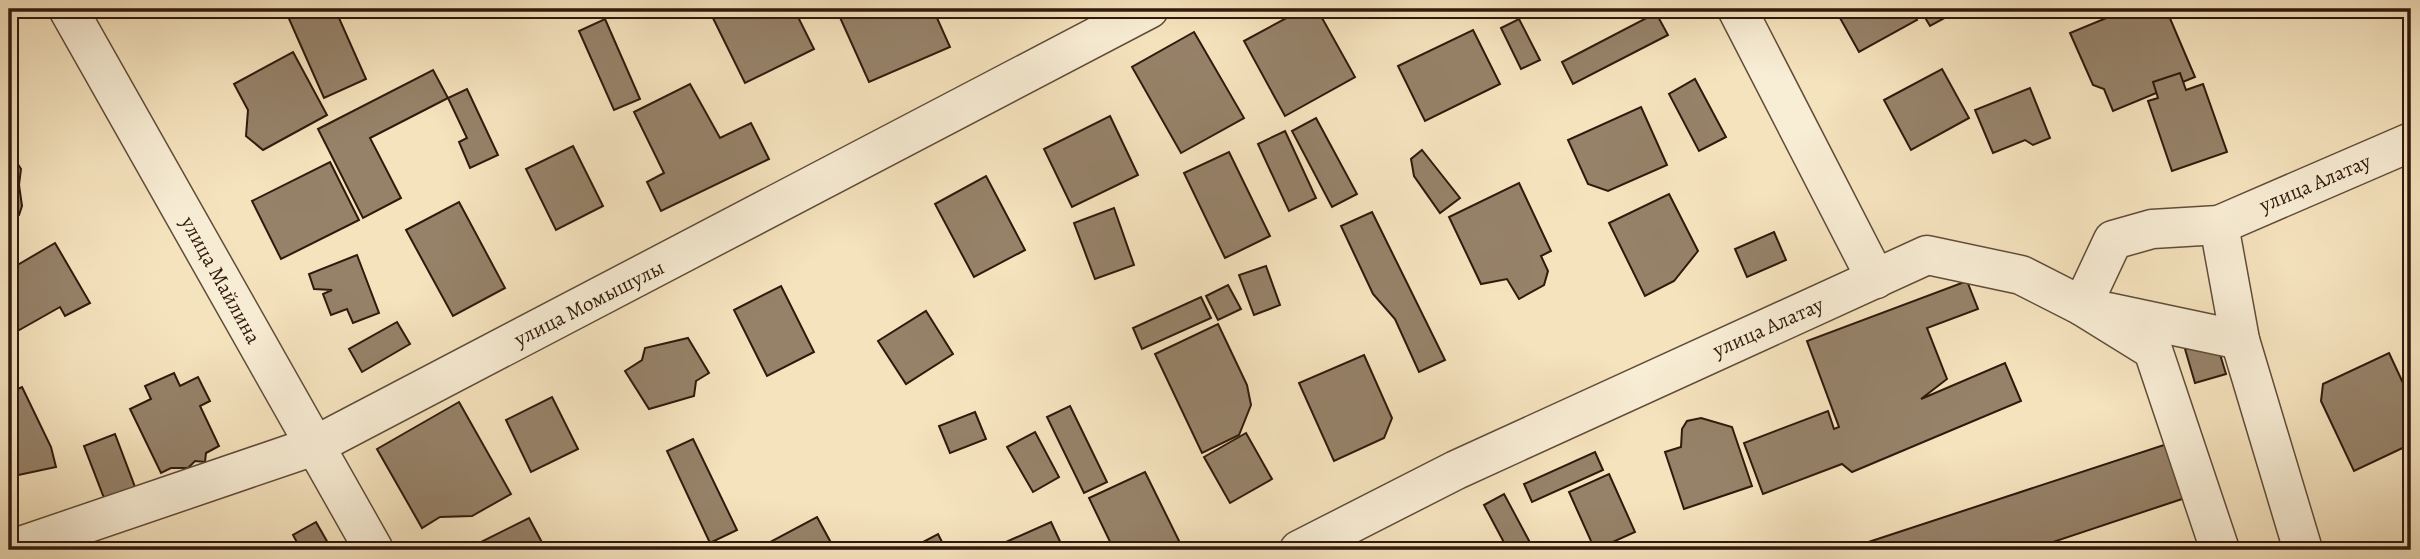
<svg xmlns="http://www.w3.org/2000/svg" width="2420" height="559" viewBox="0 0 2420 559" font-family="Alegreya,serif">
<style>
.building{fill:#968269;stroke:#30190c;stroke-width:2}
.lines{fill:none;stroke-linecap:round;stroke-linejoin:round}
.street-casing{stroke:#614c38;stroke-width:41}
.street{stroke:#f8edd5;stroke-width:38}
.labels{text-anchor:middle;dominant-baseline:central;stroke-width:5;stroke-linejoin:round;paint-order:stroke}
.street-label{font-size:21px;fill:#30190c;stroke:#f8edd5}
</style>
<rect width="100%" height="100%" fill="#f5e3be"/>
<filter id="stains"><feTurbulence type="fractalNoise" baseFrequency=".00286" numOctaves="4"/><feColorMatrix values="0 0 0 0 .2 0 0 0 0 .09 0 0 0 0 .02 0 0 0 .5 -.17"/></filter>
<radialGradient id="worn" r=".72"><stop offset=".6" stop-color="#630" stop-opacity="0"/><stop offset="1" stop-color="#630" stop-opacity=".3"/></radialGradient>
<g class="building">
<path d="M293 9H335L366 79 324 98 286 12Z"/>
<path d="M712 9H794L814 49 745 83 709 10Z"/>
<path d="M847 9H933L950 47 869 82 838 13Z"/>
<path d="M1303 9H1317L1355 77 1285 116 1244 41Z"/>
<path d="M1835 9H1910L1917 20 1859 52Z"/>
<path d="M1920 9H1961L1930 26Z"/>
<path d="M2128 9H2166L2195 77 2113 111 2104 89 2093 85 2070 33Z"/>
<path d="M1656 13 1668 35 1573 84 1562 62Z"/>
<path d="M605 19 640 99 614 110 579 31Z"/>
<path d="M1519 19 1540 60 1521 69 1501 28Z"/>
<path d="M1473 30 1500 84 1425 121 1398 66Z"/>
<path d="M1194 32 1244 118 1181 153 1132 67Z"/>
<path d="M293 52 327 115 263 150 246 136 248 110 234 84Z"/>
<path d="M1942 69 1969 118 1911 150 1884 100Z"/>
<path d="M433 70 448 98 370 138 401 198 363 218 318 129Z"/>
<path d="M2180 73 2186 90 2203 84 2227 152 2172 171 2148 101 2158 98 2153 82Z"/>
<path d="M1695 79 1726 137 1699 151 1669 94Z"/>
<path d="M690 84 720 138 751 123 769 159 661 211 647 182 664 173 634 112Z"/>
<path d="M2030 88 2050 138 2033 145 2025 140 1993 153 1975 110Z"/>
<path d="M467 89 498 155 470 168 459 142 467 138 448 98Z"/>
<path d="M1641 107 1667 165 1608 191 1588 184 1568 140Z"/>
<path d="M1110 116 1138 175 1072 207 1044 149Z"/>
<path d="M1316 118 1357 194 1332 207 1292 131Z"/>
<path d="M1285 131 1316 198 1289 211 1258 144Z"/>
<path d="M573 146 603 206 556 230 526 169Z"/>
<path d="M1422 150 1460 198 1440 213 1414 176 1411 159Z"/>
<path d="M1229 152 1270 236 1225 258 1184 173Z"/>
<path d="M9 161 17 163 21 169 19 185 22 206 19 215 9 221Z"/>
<path d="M330 162 359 220 281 259 252 201Z"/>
<path d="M986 176 1025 250 974 277 935 204Z"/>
<path d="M1519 183 1551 251 1541 256 1548 271 1544 285 1519 299 1507 279 1481 284 1449 217Z"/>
<path d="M1669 194 1698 251 1674 281 1645 296 1609 223Z"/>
<path d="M459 202 505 288 453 316 406 230Z"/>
<path d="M1114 208 1134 265 1095 279 1074 223Z"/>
<path d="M1372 212 1445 360 1419 372 1395 319 1373 294 1341 226Z"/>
<path d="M1774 232 1786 260 1747 277 1735 249Z"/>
<path d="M55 243 90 303 65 316 60 307 14 333 9 325V270Z"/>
<path d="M357 255 379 313 353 323 347 309 331 315 323 294 332 290 314 289 309 274Z"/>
<path d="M1266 266 1280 305 1254 315 1239 275Z"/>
<path d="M1967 281 1978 309 1927 328 1947 379 1921 399 2005 363 2021 401 1852 472 1842 464 1763 494 1744 443 1828 411 1834 429 1839 427 1807 341Z"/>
<path d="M1228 285 1241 309 1218 320 1206 296Z"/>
<path d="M781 286 814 352 767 376 734 310Z"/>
<path d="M1201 297 1211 318 1142 349 1133 328Z"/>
<path d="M926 311 953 354 906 384 878 341Z"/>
<path d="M397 322 410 344 362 372 349 349Z"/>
<path d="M1218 324 1247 385 1251 405 1239 435 1202 453 1155 354Z"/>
<path d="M688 338 709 373 696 381 694 396 649 409 625 371 642 360 645 348Z"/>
<path d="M2216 341 2226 374 2195 383 2185 349Z"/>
<path d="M2389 353 2411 400V444L2354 471 2321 401 2323 384Z"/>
<path d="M1364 355 1392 418 1384 438 1334 461 1299 383Z"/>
<path d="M174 373 180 386 198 377 210 401 200 406 219 446 206 453 205 462 195 461 188 468H171L161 473 130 409 151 399 145 386Z"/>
<path d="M22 387 51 447 56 467 9 477V393Z"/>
<path d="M552 397 578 449 531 472 506 420Z"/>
<path d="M459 402 511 494 472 516 440 517 422 528 377 449Z"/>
<path d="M1070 406 1107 482 1084 493 1047 417Z"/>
<path d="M975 412 986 439 950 453 939 426Z"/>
<path d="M1701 418 1732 427 1752 486 1684 509 1665 452 1681 447 1682 429 1687 421Z"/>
<path d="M1035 432 1059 477 1033 492 1007 447Z"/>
<path d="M1246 433 1272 479 1230 503 1204 457Z"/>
<path d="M115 434 135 487 104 498 84 446Z"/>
<path d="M693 439 737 530 710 543 667 451Z"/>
<path d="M2167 444 2185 498 2029 550H1844Z"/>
<path d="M1595 452 1603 470 1532 502 1524 484Z"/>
<path d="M1145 472 1182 547 1174 550H1114L1089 498Z"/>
<path d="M1609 474 1635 532 1595 550 1569 492Z"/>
<path d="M1504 494 1534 550H1508L1484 505Z"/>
<path d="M817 517 835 550H755Z"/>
<path d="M529 518 546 550H465Z"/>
<path d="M316 522 332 550H301L293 535Z"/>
<path d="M1051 522 1064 550H988Z"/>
<path d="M938 534 946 550H908Z"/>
</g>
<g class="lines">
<defs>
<g id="street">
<path d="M68 9 374 550"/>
<path d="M1737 9 1876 279"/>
<path d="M2219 225 2240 340 2303 550"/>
<path d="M2082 306 2153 350 2220 550"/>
<path d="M2108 312 2240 340"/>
<path d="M9 550 314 446 1149 9"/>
<path d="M1299 550 1456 470 1927 255 2021 275 2082 306 2113 240 2152 229 2219 225 2411 142"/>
</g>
</defs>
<use href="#street" class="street-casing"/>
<use href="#street" class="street"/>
</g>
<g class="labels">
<g class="street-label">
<text transform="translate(2315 183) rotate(-23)">улица Алатау</text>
<text transform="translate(221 280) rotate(61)">улица Майлина</text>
<text transform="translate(589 303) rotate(-27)">улица Момышулы</text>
<text transform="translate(1768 327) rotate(-24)">улица Алатау</text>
</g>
</g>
<rect width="2420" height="559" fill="none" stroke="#f5e3be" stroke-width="35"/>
<rect x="10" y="10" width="2399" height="538" fill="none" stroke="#30190c" stroke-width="3.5"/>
<rect x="18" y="18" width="2385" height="524" fill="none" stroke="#30190c" stroke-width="2"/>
<rect width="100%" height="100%" filter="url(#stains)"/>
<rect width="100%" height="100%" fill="url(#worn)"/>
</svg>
